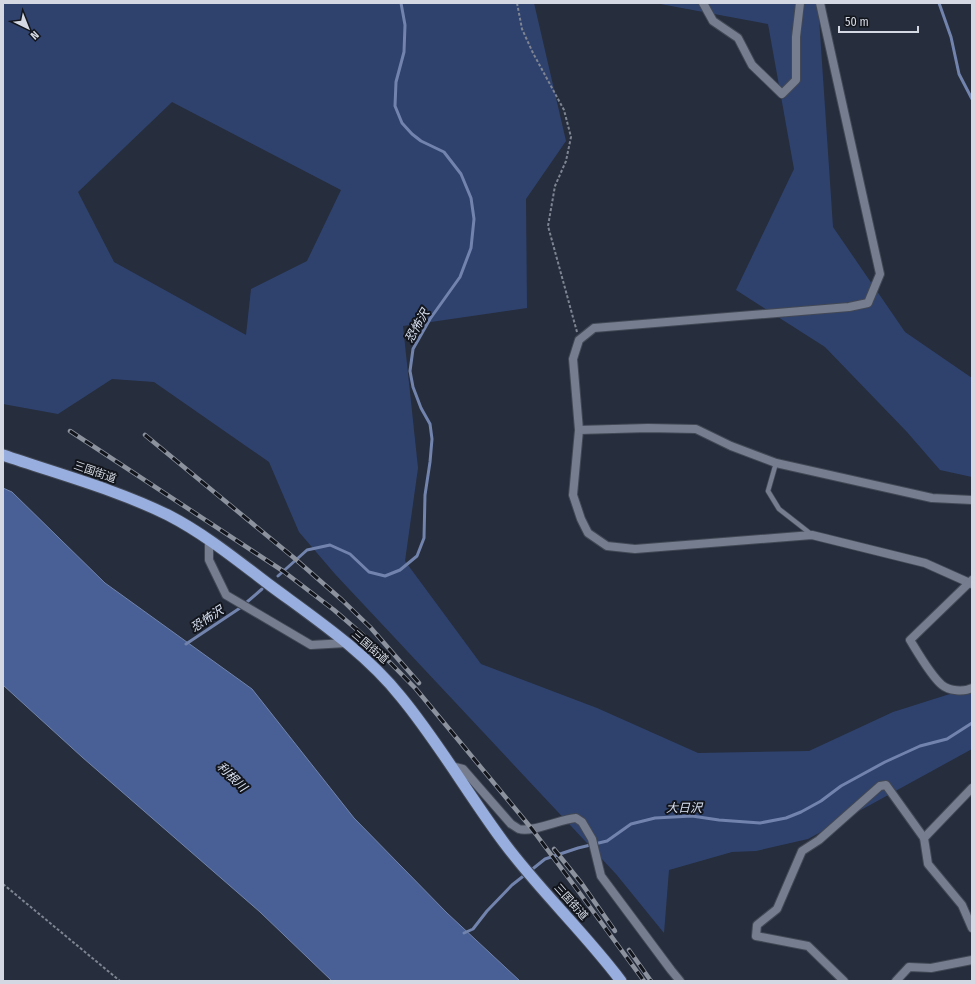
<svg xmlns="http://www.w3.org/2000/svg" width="975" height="984" viewBox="0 0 975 984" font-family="'Fira Sans Condensed','Noto Sans JP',sans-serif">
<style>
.green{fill:#2f426e;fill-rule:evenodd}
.water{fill:#486096;stroke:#7284ad}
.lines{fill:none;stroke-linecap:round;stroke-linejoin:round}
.stream{stroke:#7284ad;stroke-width:3}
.service-casing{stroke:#424855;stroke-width:6}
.minor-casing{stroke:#424855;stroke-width:10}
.trunk-casing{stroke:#424855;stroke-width:13}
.path{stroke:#7e8491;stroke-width:2;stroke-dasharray:3 2;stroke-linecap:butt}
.service{stroke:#757d8f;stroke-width:4.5}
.minor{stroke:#757d8f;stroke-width:8}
.trunk{stroke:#98aede;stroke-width:11}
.rail-casing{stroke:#8c929e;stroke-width:4.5}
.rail{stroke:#12151c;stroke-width:3;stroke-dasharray:9;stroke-linecap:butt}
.labels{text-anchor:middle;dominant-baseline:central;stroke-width:4;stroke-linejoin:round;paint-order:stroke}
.street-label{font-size:11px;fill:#d3d8e2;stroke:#12151c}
.water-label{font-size:12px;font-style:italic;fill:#dae2f3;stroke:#12151c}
</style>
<rect width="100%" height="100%" fill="#262d3c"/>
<g class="green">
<path d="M3 3H534L566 141 526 199 527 308 403 326 418 468 405 561 481 664 597 708 698 753 809 751 893 712 972 687V749L808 839 756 851 732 852 669 870 664 933 616 874 335 574 299 532 269 462 154 382 112 379 58 414 3 404ZM172 102 341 190 307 261 251 289 246 335 114 262 78 192Z"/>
<path d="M655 3H818L833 227 905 332 972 378V477L940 470 907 432 825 347 736 290 794 169 768 24Z"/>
</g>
<path class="water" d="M3 488 12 492 105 583 252 689 354 818 447 913 520 981H332L260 912 82 757 3 685Z"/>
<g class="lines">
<g class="stream">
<path d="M939 3 951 37 959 74 972 99"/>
<path d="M278 576 307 550 330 545 350 554 369 572 385 576 400 570 417 556 424 538 425 495 430 462 432 439 430 424 421 408 413 387 410 371 413 349 430 319 460 277 471 248 474 219 471 198 461 174 444 152 421 141 412 134 402 123 395 106 396 82 404 52 405 25 401 3"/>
<path d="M186 644 240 608 262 589"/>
<path d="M530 871 545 859 578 848 607 841 631 824 655 818 692 816 719 820 760 823 786 818 801 812 821 801 841 786 885 762 920 746 947 739 972 723"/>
<path d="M464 933 473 929 487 911 512 885 526 874"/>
</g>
<defs>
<path id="service" d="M776 463 768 491 779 509 811 534"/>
<g id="minor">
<path d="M703 3 713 21 738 38 752 65 782 94 796 80V37L800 3"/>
<path d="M820 3 880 274 868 303 849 307 594 328 579 340 573 359 579 430 573 495 581 519 588 533 607 546 635 549 812 535 925 563 972 584"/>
<path d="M579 430 648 428 696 429 731 446 776 463 932 498 972 500"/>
<path d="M209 540V560L226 595 311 645 346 643"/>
<path d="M972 580 910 640C918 653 931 676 942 685 949 691 964 692 972 688"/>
<path d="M451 766 463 769 511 824C513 825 517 828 519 829 532 833 561 819 576 818L582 822 592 839 601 876 671 970 680 981"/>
<path d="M972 788 924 838 928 864 962 905 972 928"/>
<path d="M844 981 808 946 756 936 757 925 777 909 802 851 819 840 880 786 886 785 924 838"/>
<path d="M896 981 909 967 931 968 972 960"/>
</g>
<path id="trunk" d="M3 455C58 474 115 489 168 515 205 534 238 561 271 586 317 620 365 652 401 697 439 743 469 796 505 844 541 892 585 933 621 981"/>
</defs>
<use href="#service" class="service-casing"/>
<use href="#minor" class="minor-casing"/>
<use href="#trunk" class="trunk-casing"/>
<g class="path">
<path d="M517 3 522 29 533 53 564 110 571 137 566 161 555 186 548 226 577 332"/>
<path d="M3 884 120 981"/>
</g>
<use href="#service" class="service"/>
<use href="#minor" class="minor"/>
<use href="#trunk" class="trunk"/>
<defs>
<g id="rail">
<path d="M70 431 283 571 334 610 363 635 416 689 532 829 576 888 644 981"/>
<path d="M145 435 293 557 342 600 370 627 419 683"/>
<path d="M554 849 582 884 615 931"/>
<path d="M629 950 651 981"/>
</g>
</defs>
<use href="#rail" class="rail-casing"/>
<use href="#rail" class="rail"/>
</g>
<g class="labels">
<g class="street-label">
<text transform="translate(95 472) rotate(19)">三国街道</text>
<text transform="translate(370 647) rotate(41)">三国街道</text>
<text transform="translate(571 902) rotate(48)">三国街道</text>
</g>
<g class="water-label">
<text transform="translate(417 326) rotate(-60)">恐怖沢</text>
<text transform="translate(207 619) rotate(-33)">恐怖沢</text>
<text transform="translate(232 777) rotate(44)">利根川</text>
<text x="684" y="808">大日沢</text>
</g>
</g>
<rect width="975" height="984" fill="none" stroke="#d3d8e2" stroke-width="8"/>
<g transform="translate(28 28) rotate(137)" stroke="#12151c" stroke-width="3" paint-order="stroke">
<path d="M0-3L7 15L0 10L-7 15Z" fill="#d3d8e2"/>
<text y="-6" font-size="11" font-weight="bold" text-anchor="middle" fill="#d3d8e2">N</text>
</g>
<path d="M839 26v6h79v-6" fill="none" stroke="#d3d8e2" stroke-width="2"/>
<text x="845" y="26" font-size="12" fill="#d3d8e2" stroke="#12151c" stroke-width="3" paint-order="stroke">50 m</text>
</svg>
